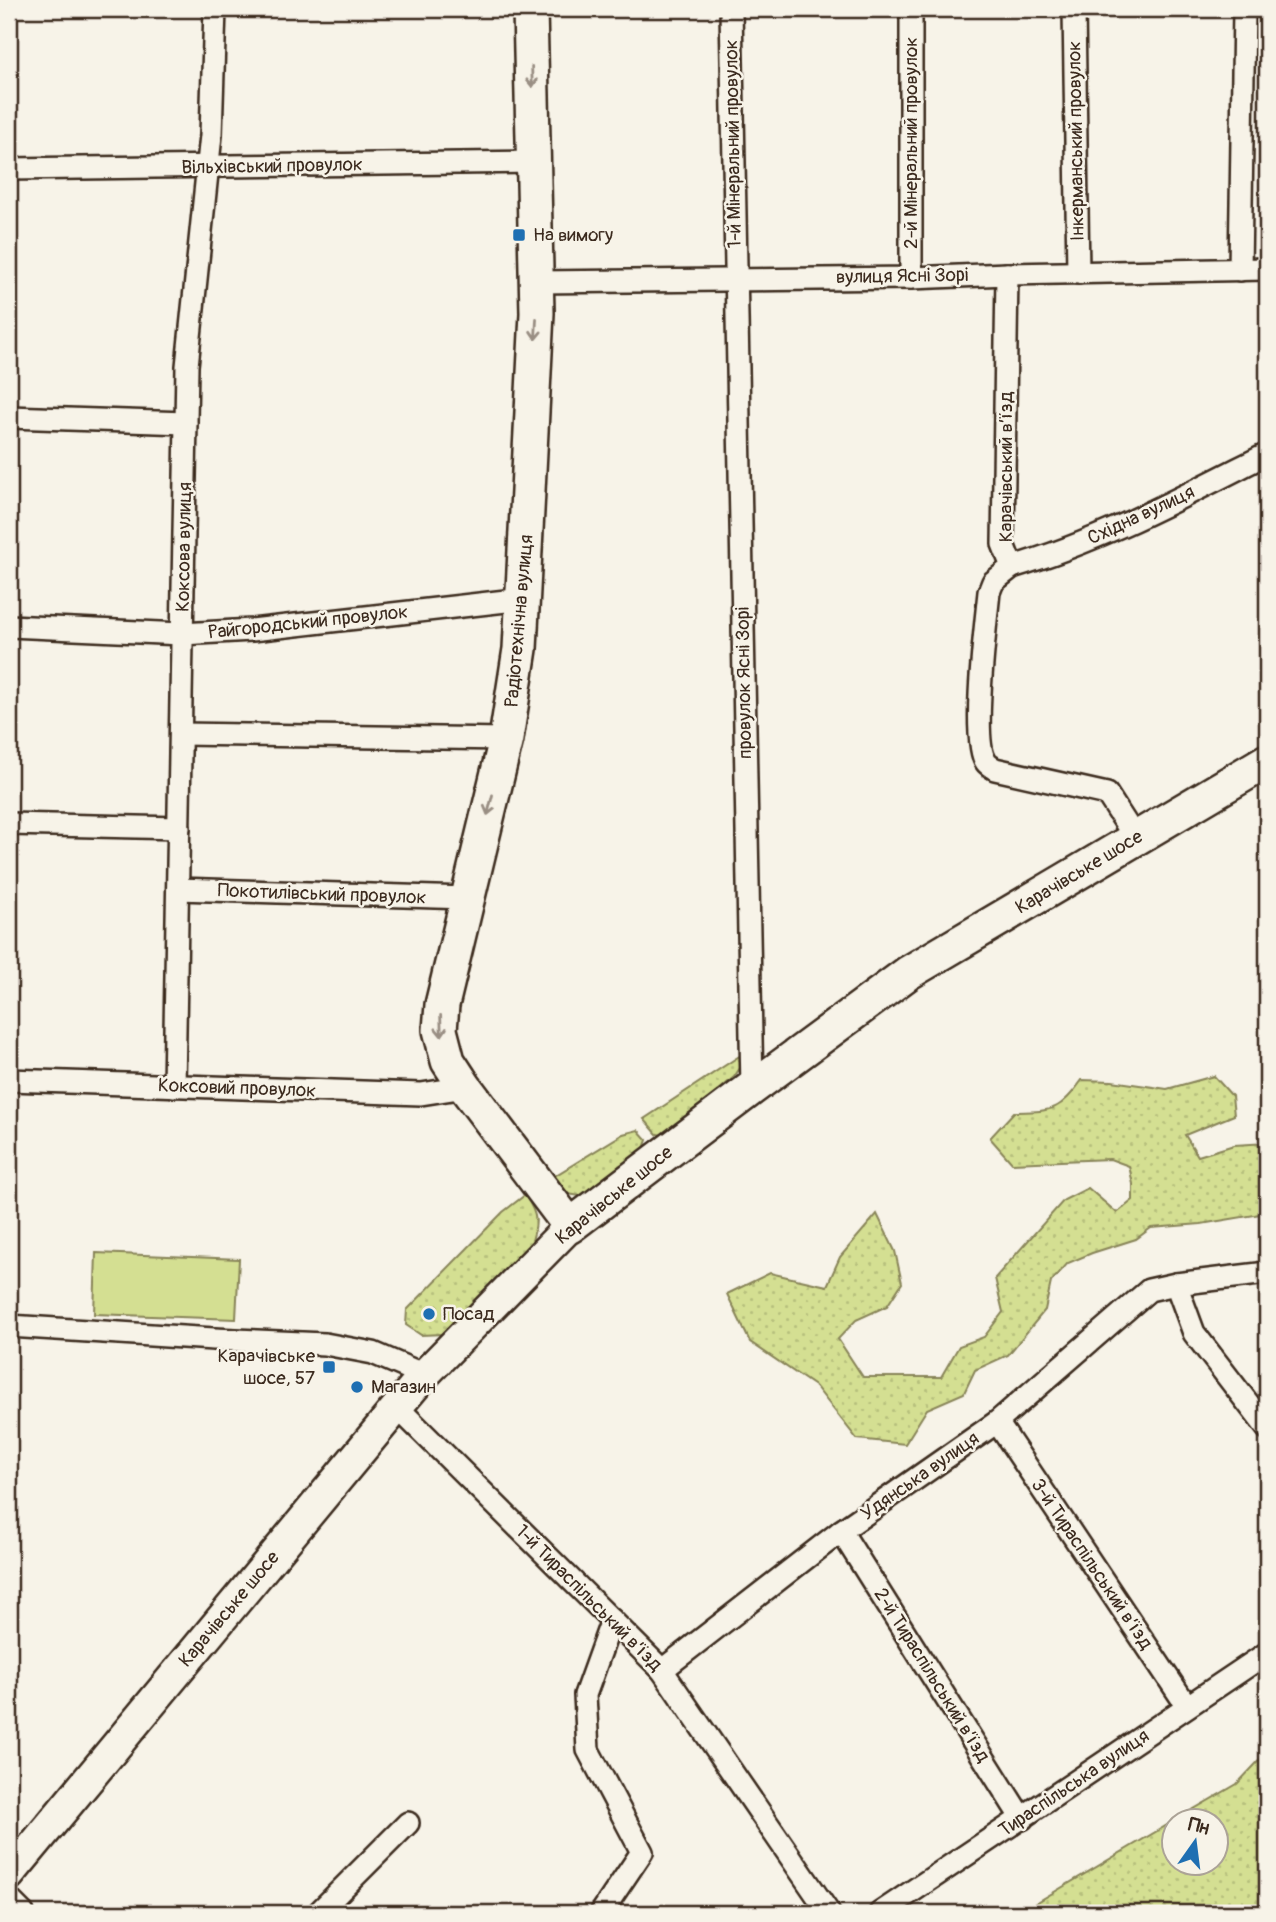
<svg xmlns="http://www.w3.org/2000/svg" width="1276" height="1922" viewBox="0 0 1276 1922" font-family="Pangolin,sans-serif">
<style>
.green{fill:url(#green-dots);stroke:#888458;stroke-width:2}
.pitch{fill:#d4df92;stroke:#888458;stroke-width:2}
.lines{fill:none;stroke-linecap:round;stroke-linejoin:round}
.minor-casing{stroke:#3b2a1e;stroke-width:26}
.secondary-casing{stroke:#3b2a1e;stroke-width:35}
.primary-casing{stroke:#3b2a1e;stroke-width:38}
.minor{stroke:#f7f3e8;stroke-width:21}
.secondary{stroke:#f7f3e8;stroke-width:30}
.primary{stroke:#f7f3e8;stroke-width:33}
.oneway{stroke:#998e83}
.poi-dot{fill:#1f6fb2;stroke:#f7f3e8;stroke-width:2.5}
.labels{text-anchor:middle;dominant-baseline:central;stroke-width:5;stroke-linejoin:round;paint-order:stroke}
.street-label{font-size:19px;fill:#3b2a1e;stroke:#f7f3e8}
.poi-label{font-size:19px;fill:#3b2a1e;stroke:#f7f3e8;text-anchor:start}
</style>
<defs>
<pattern id="green-dots" width="8" height="8" patternUnits="userSpaceOnUse" patternTransform="scale(1.75)"><rect width="8" height="8" fill="#d4df92"/><path d="M2 2h.1M6 6h.1" fill="none" stroke="#b7c07d" stroke-width="1.8" stroke-linecap="round"/></pattern>
</defs>
<rect width="100%" height="100%" fill="#f7f3e8"/>
<filter id="ink" filterUnits="userSpaceOnUse"><feTurbulence type="fractalNoise" baseFrequency=".0143" numOctaves="2"/><feDisplacementMap in="SourceGraphic" scale="14" xChannelSelector="R" yChannelSelector="G"/><feConvolveMatrix kernelMatrix="1 2 1 2 8 2 1 2 1" color-interpolation-filters="sRGB"/></filter>
<g filter="url(#ink)">
<g class="green">
<path d="M741 1055 742 1065 734 1077 667 1136 657 1134 644 1119Z"/>
<path d="M1214 1076 1232 1096 1234 1115 1185 1135 1198 1156 1234 1145 1267 1143V1213L1201 1224 1151 1228 1136 1239 1092 1253 1068 1263 1051 1282 1045 1310 1008 1355 975 1370 964 1393 927 1409 905 1444 857 1439 816 1387 750 1342 727 1294 770 1273 827 1286 840 1257 877 1214 895 1251 902 1283 887 1306 856 1320 838 1339 863 1377H941L959 1346 984 1337 1003 1312 995 1278 1064 1200 1088 1188 1117 1213 1133 1200V1184L1129 1166 1110 1159 1012 1163 990 1138 1014 1112C1053 1111 1059 1112 1082 1080L1112 1081 1167 1089Z"/>
<path d="M638 1130 647 1140 643 1151 596 1191 580 1196 562 1193 548 1180 623 1134Z"/>
<path d="M525 1195C539 1217 538 1223 530 1247L444 1334 421 1335 406 1325 407 1310 503 1212Z"/>
<path d="M1267 1752V1913H1019L1174 1821V1862H1216V1820H1175L1237 1784Z"/>
</g>
<path class="pitch" d="M96 1253 239 1259 236 1319 94 1314Z"/>
<g class="lines">
<defs>
<g id="minor">
<path d="M731 9 752 1088"/>
<path d="M1074 9 1078 273"/>
<path d="M9 169 535 162"/>
<path d="M1240 270 1244 9"/>
<path d="M1007 274 1003 544 1012 567 993 582 989 592C986 622 971 741 986 762 988 765 992 767 995 769L1107 794 1136 839"/>
<path d="M911 278V9"/>
<path d="M537 282 911 278 1007 274 1267 269"/>
<path d="M9 417 186 423"/>
<path d="M1012 567C1101 541 1184 496 1267 454"/>
<path d="M9 626 182 634 252 630 524 599"/>
<path d="M181 734 506 739"/>
<path d="M9 824 179 828"/>
<path d="M178 889 467 898"/>
<path d="M9 1080 421 1094 465 1087"/>
<path d="M174 1086 187 366 211 135 215 9"/>
<path d="M1176 1284 1194 1333 1267 1428"/>
<path d="M9 1326 214 1339 325 1344 373 1353 424 1375"/>
<path d="M397 1407 662 1670 829 1913"/>
<path d="M997 1422 1187 1706"/>
<path d="M841 1531 1022 1819"/>
<path d="M662 1670 841 1531 997 1422 1149 1290 1176 1284 1267 1273"/>
<path d="M9 1899 23 1913"/>
<path d="M318 1913 408 1823"/>
<path d="M601 1913 642 1852 588 1750 585 1695 612 1620"/>
<path d="M880 1913 1267 1653"/>
</g>
<path id="secondary" d="M9 1875 397 1407 424 1375 570 1226"/>
<path id="primary" d="M530 9 537 313 520 649 506 739 442 1005 440 1030 448 1061 465 1087 570 1226 752 1088 908 973 1267 761"/>
</defs>
<use href="#minor" class="minor-casing"/>
<use href="#secondary" class="secondary-casing"/>
<use href="#primary" class="primary-casing"/>
<use href="#minor" class="minor"/>
<use href="#secondary" class="secondary"/>
<use href="#primary" class="primary"/>
</g>
<defs><path id="oneway-shaft" d="M-6 0H5M1.5-3L5.5 0L1.5 3" fill="none" stroke-width="1.6" stroke-linecap="round" stroke-linejoin="round" transform="scale(1.75)"/></defs>
<g class="oneway">
<use href="#oneway-shaft" transform="translate(532 77) rotate(88)"/>
<use href="#oneway-shaft" transform="translate(536 329) rotate(93)"/>
<use href="#oneway-shaft" transform="translate(490 805) rotate(104)"/>
<use href="#oneway-shaft" transform="translate(441 1026) rotate(88)"/>
</g>
</g>
<g class="poi-dot">
<rect x="512" y="228" width="14" height="14" rx="3.5"/>
<circle cx="429" cy="1314" r="7"/>
<rect x="322" y="1360" width="14" height="14" rx="3.5"/>
<circle cx="357" cy="1387" r="7"/>
</g>
<g class="labels">
<g class="street-label">
<text transform="translate(1076 141) rotate(-91)">Інкерманський провулок</text>
<text transform="translate(911 143) rotate(-90)">2-й Мінеральний провулок</text>
<text transform="translate(733 144) rotate(-91)">1-й Мінеральний провулок</text>
<text transform="translate(272 166) rotate(-1)">Вільхівський провулок</text>
<text transform="translate(902 276) rotate(-1)">вулиця Ясні Зорі</text>
<text transform="translate(1006 467) rotate(-90)">Карачівський в’їзд</text>
<text transform="translate(1141 515) rotate(-25)">Східна вулиця</text>
<text transform="translate(184 547) rotate(-89)">Коксова вулиця</text>
<text transform="translate(519 621) rotate(-85)">Радіотехнічна вулиця</text>
<text transform="translate(308 622) rotate(-6)">Райгородський провулок</text>
<text transform="translate(744 683) rotate(-91)">провулок Ясні Зорі</text>
<text transform="translate(1079 872) rotate(-31)">Карачівське шосе</text>
<text transform="translate(322 894) rotate(2)">Покотилівський провулок</text>
<text transform="translate(237 1088) rotate(2)">Коксовий провулок</text>
<text transform="translate(614 1195) rotate(-39)">Карачівське шосе</text>
<text transform="translate(920 1476) rotate(-35)">Удянська вулиця</text>
<text transform="translate(1092 1564) rotate(56)">3-й Тираспільський в’їзд</text>
<text transform="translate(589 1598) rotate(45)">1-й Тираспільський в’їзд</text>
<text transform="translate(229 1609) rotate(-50)">Карачівське шосе</text>
<text transform="translate(932 1675) rotate(58)">2-й Тираспільський в’їзд</text>
<text transform="translate(1074 1783) rotate(-34)">Тираспільська вулиця</text>
</g>
<g class="poi-label">
<text x="533" y="235">На вимогу</text>
<text x="443" y="1314">Посад</text>
<text x="315" y="1356" text-anchor="end">Карачівське<tspan x="315" dy="22">шосе, 57</tspan></text>
<text x="371" y="1387">Магазин</text>
</g>
</g>
<rect width="1276" height="1922" fill="none" stroke="#f7f3e8" stroke-width="35"/>
<rect x="18" y="18" width="1241" height="1887" fill="none" stroke="#3b2a1e" stroke-width="2.5" filter="url(#ink)"/>
<g transform="translate(1195 1842) rotate(14)"><circle r="33" fill="#f7f3e8" stroke="#aca397" stroke-width="2"/>
<path d="M0-5L12 26L0 18L-12 26Z" fill="#1f6fb2"/>
<text y="-10" font-size="19" font-weight="bold" text-anchor="middle" fill="#3b2a1e">Пн</text>
</g>
</svg>
